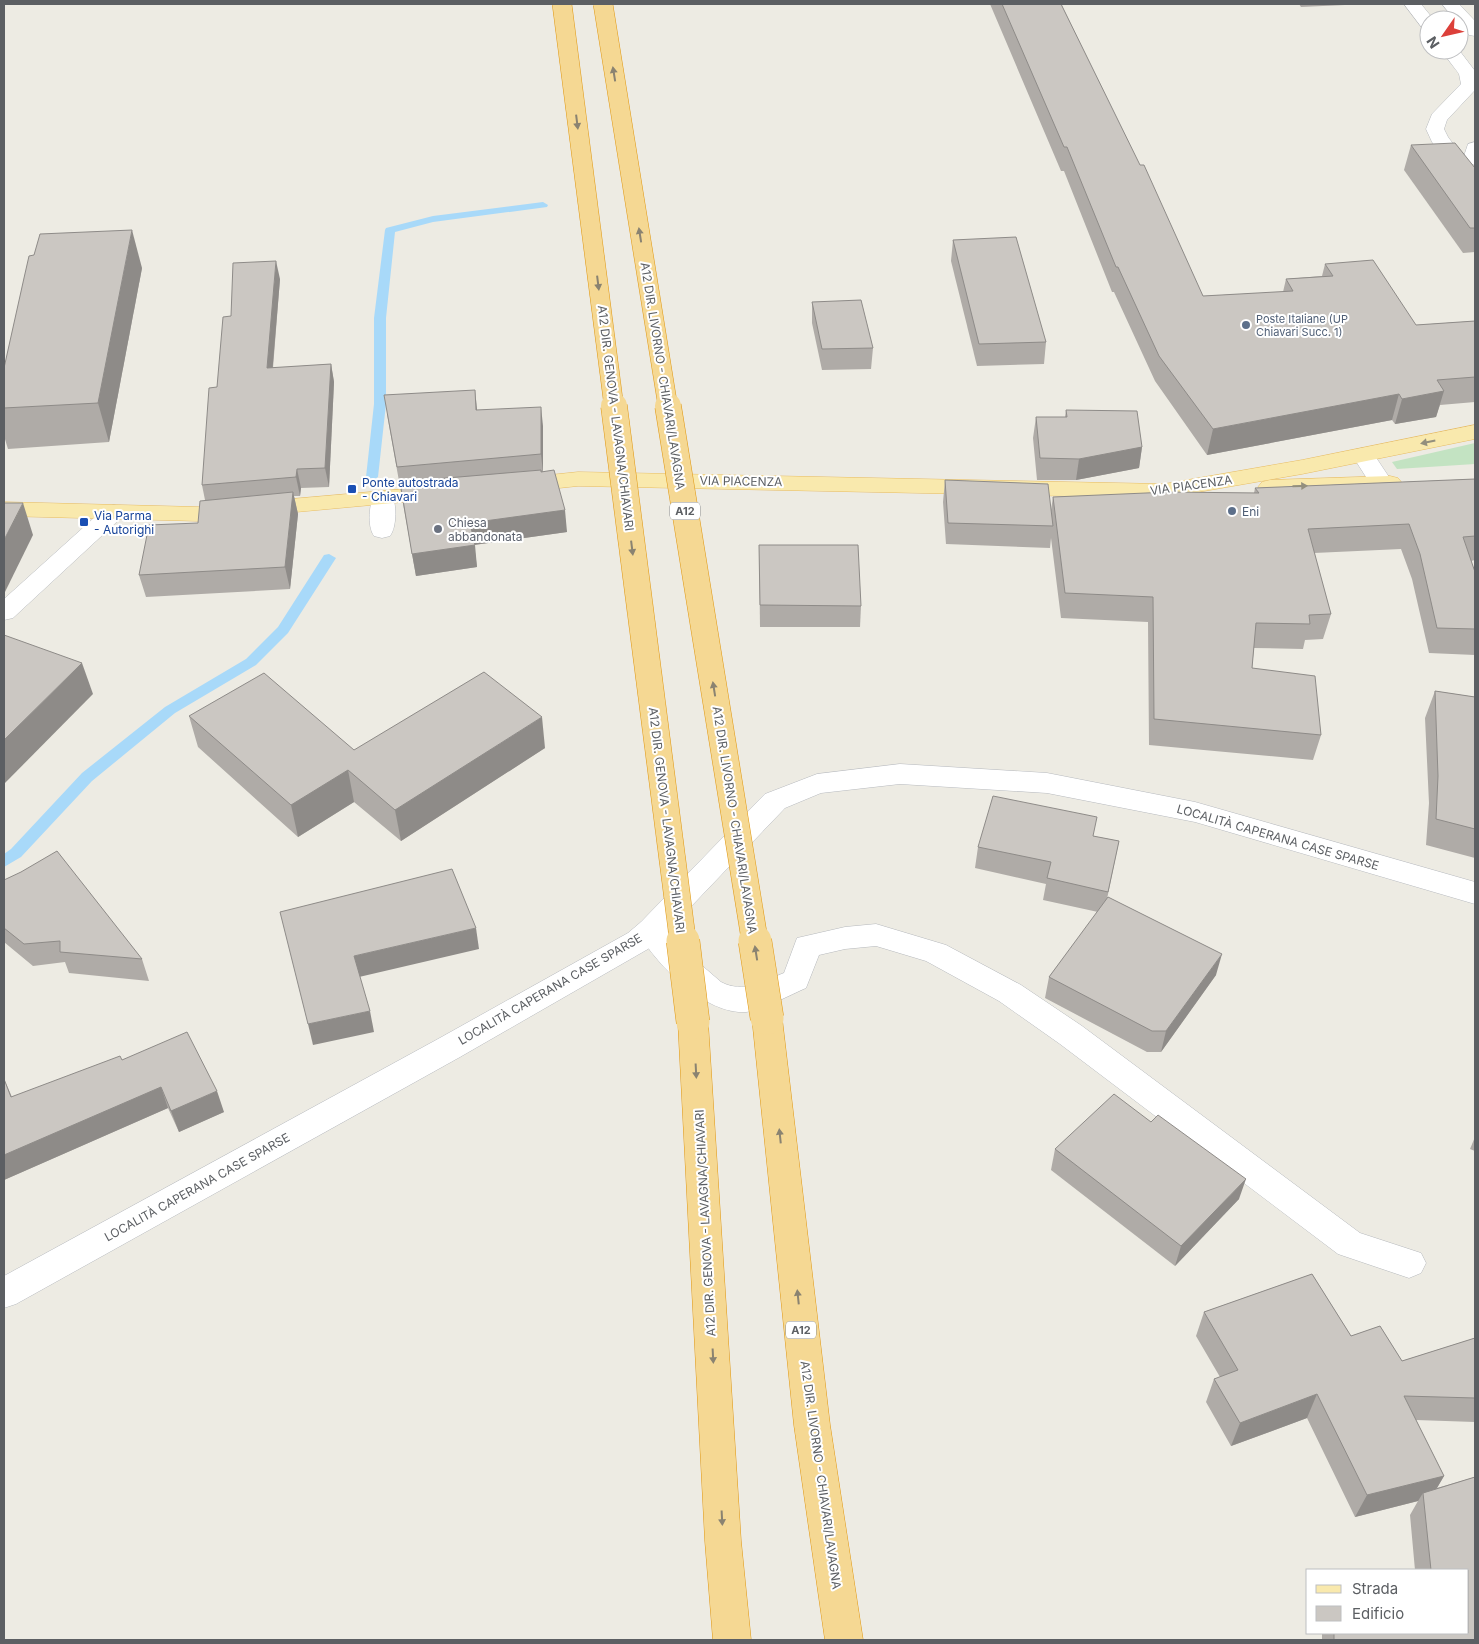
<svg xmlns="http://www.w3.org/2000/svg" width="1479" height="1644" viewBox="0 0 1479 1644" font-family="Inter,sans-serif">
<style>
.green{fill:#c3e3c2}
.lines{fill:none;stroke-linecap:round;stroke-linejoin:round}
.stream{fill:#a8d9f9;fill-rule:evenodd}
.lane-casing{stroke:#b6b9bd;stroke-width:1}
.street-casing{stroke:#b6b9bd;stroke-width:1}
.secondary-casing{stroke:#b7babf;stroke-width:1}
.primary-casing{stroke:#e7bc63;stroke-width:1}
.highway-casing{stroke:#e09711;stroke-width:1}
.lane{fill:#fff;fill-rule:evenodd}
.street{fill:#fff;fill-rule:evenodd}
.secondary{fill:#fff;fill-rule:evenodd}
.primary{fill:#f9e9ad;fill-rule:evenodd}
.highway{fill:#f5d893;fill-rule:evenodd}
.highway-bridge-far2-casing{stroke:#e09711;stroke-width:20;stroke-linecap:butt}
.highway-bridge-far1-casing{stroke:#e09711;stroke-width:27;stroke-linecap:butt}
.highway-bridge-casing{stroke:#e09711;stroke-width:34;stroke-linecap:butt}
.highway-bridge-far2{stroke:#f5d893;stroke-width:19}
.highway-bridge-far1{stroke:#f5d893;stroke-width:26}
.highway-bridge{stroke:#f5d893;stroke-width:33}
.wall{fill:#afaba7}
.shaded-wall{fill:#8e8b88}
.building{fill:#cbc7c2;stroke:#8e8b88}
.oneway{fill:#8a8371}
.oneway2{fill:#938f7d}
.service-dot{fill:#5c6f8a;stroke:#fff;stroke-width:2}
.transit-dot{fill:#1a4fb4;stroke:#fff;stroke-width:2}
.worship-dot{fill:#6b7280;stroke:#fff;stroke-width:2}
.labels{text-anchor:middle;dominant-baseline:central;stroke-width:4;stroke-linejoin:round;paint-order:stroke}
.far-service-label{font-size:11px;fill:#4e5e75;stroke:#fff;text-anchor:start}
.shield{fill:#fff;stroke:#8d8f92;stroke-width:1}
.shield-label{font-size:11px;font-weight:bold;fill:#5c5f63}
.street-label{font-size:12px;fill:#5c5f63;stroke:#fff}
.transit-label{font-size:12px;fill:#164399;stroke:#fff;text-anchor:start}
.service-label{font-size:12px;fill:#4e5e75;stroke:#fff;text-anchor:start}
.worship-label{font-size:12px;fill:#5b616d;stroke:#fff;text-anchor:start}
</style>
<rect width="100%" height="100%" fill="#edebe3"/>
<path class="green" d="M1475 443V464L1397 469 1392 462Z"/>
<g class="lines">
<g class="stream">
<path d="M543 202 548 205 547 207 433 222 395 232 386 318V404L378 477 372 481 368 480 366 477 374 404V318L385 230 386 228 433 216Z"/>
<path d="M329 554 336 558 288 633 256 665 175 713 92 781 21 857 4 867V854L11 849 82 773 165 707 246 659 278 627 324 555Z"/>
</g>
<defs>
<g id="lane">
<path d="M1442 4H1459L1475 21V36L1469 35 1459 24V20H1455Z"/>
<path d="M1475 142V165L1468 163 1464 156 1468 144Z"/>
<path d="M383 491 391 493C397 502 397 527 390 536L382 538 374 536C367 527 369 502 375 493Z"/>
<path d="M651 919 661 922 677 944 721 982C743 994 763 981 784 973L797 938 845 927 876 924 946 945 1021 985 1082 1026 1360 1233 1421 1253 1426 1263 1421 1273 1409 1278 1338 1254 1060 1044 999 1001 926 961 876 946 845 949 819 955 806 988C792 994 760 1011 746 1012 705 1015 654 963 637 930L641 922Z"/>
</g>
<g id="street">
<path d="M1404 4H1421L1434 20H1429V30L1423 29Z"/>
<path d="M1441 50H1459L1475 71V90L1447 120 1444 129 1448 137 1475 173V192L1468 190 1432 142 1426 129 1432 114 1461 84 1459 74Z"/>
<path d="M114 505 122 507 126 512 122 517 13 618 4 620V599L106 507Z"/>
</g>
<g id="secondary">
<path d="M1363 448 1371 450 1393 483 1389 488 1381 490 1373 488 1352 455 1355 450Z"/>
<path d="M900 764 1047 773 1195 802 1475 882V904L1195 822 1047 793 900 784 821 793 785 808 661 938 648 949 460 1057 16 1304 4 1308V1276L438 1039 628 933 641 922 765 794 817 774Z"/>
</g>
<g id="primary">
<path d="M1475 425V439L1302 474 1164 498 578 486 521 492 513 490 509 485 513 480 521 478 578 472 1164 484 1302 460Z"/>
<path d="M1390 476 1398 478 1402 483 1398 488 1390 490 1270 494 1262 492 1258 487 1262 482 1270 480Z"/>
<path d="M439 486 447 488 451 493 447 498 199 521 4 516V502L199 507Z"/>
</g>
<g id="highway">
<path d="M767 1006 778 1010 782 1018 830 1425 863 1640H825L794 1425 752 1018 756 1010Z"/>
<path d="M693 1010 704 1013 708 1022 741 1541 751 1640H713L705 1541 678 1022 682 1013Z"/>
</g>
</defs>
<use href="#lane" class="lane-casing"/>
<use href="#street" class="street-casing"/>
<use href="#secondary" class="secondary-casing"/>
<use href="#primary" class="primary-casing"/>
<use href="#highway" class="highway-casing"/>
<use href="#lane" class="lane"/>
<use href="#street" class="street"/>
<use href="#secondary" class="secondary"/>
<use href="#primary" class="primary"/>
<use href="#highway" class="highway"/>
<defs>
<g id="highway-bridge-far2">
<path d="M562 4 614 407"/>
<path d="M603 4 668 407"/>
</g>
<g id="highway-bridge-far1">
<path d="M614 406 683 942"/>
<path d="M668 406 755 942"/>
</g>
<g id="highway-bridge">
<path d="M683 941 693 1022"/>
<path d="M755 941 767 1018"/>
</g>
</defs>
<use href="#highway-bridge-far2" class="highway-bridge-far2-casing"/>
<use href="#highway-bridge-far1" class="highway-bridge-far1-casing"/>
<use href="#highway-bridge" class="highway-bridge-casing"/>
<use href="#highway-bridge-far2" class="highway-bridge-far2"/>
<use href="#highway-bridge-far1" class="highway-bridge-far1"/>
<use href="#highway-bridge" class="highway-bridge"/>
</g>
<g class="wall">
<path d="M990 4H1061L1203 296 1283 292 1286 279 1322 276 1325 264 1416 325 1475 321V402L1440 405 1436 417 1395 424 1392 420 1207 455 1155 381 1114 292H1112L1064 171H1061Z"/>
<path d="M1299 4H1367L1301 7Z"/>
<path d="M1411 145 1475 168V252L1463 253 1404 170Z"/>
<path d="M953 240 1046 342 1044 364 977 366 951 261Z"/>
<path d="M142 268 109 442 8 449 4 436V368Z"/>
<path d="M280 279 273 368 331 364 334 382 329 487 301 488 300 496H294L298 514 290 589 146 597 139 575 198 523 205 500 202 485 217 387 231 316Z"/>
<path d="M812 302 873 348 871 369 822 370 812 323Z"/>
<path d="M477 410 543 426V472L567 532 474 545 477 567 416 576 387 414Z"/>
<path d="M1066 410 1142 447 1139 468 1076 480H1037L1033 438 1036 417H1065Z"/>
<path d="M1475 479V560L1471 561 1475 572V655L1429 653 1412 579 1401 549 1314 553 1331 614 1323 639 1305 640 1303 649 1254 648 1252 668 1321 735 1313 760 1149 745 1148 622 1061 618 1051 538 1050 548 946 544 943 502 945 480 1051 510 1053 497 1254 493 1255 488Z"/>
<path d="M759 545 861 606 860 627H760Z"/>
<path d="M1435 691 1475 697V858L1426 845 1429 803 1425 718Z"/>
<path d="M189 716 354 750 545 748 401 841 354 802 298 837 198 747Z"/>
<path d="M1093 836 1119 841 1107 899 1216 975 1161 1052H1147L1045 998 1049 977 1098 912 1043 900 1046 884 975 868 978 847Z"/>
<path d="M4 880 142 959 149 981 69 973 65 962 33 966 4 942Z"/>
<path d="M122 1060 224 1112 179 1132 168 1108 4 1180V1079L12 1097Z"/>
<path d="M1475 1137V1151L1470 1149Z"/>
<path d="M1055 1149 1239 1199 1175 1266 1051 1170Z"/>
<path d="M1312 1274 1351 1336 1380 1326 1402 1361 1475 1338V1422L1416 1420 1444 1476 1437 1488 1475 1477V1640H1322V1633H1468V1570H1415L1410 1515 1418 1501 1355 1517 1307 1418 1231 1446 1206 1402 1214 1379 1220 1377 1196 1336 1204 1312Z"/>
</g>
<g class="shaded-wall">
<path d="M132 230 142 268 109 442 98 403Z"/>
<path d="M276 261 280 279 271 387 267 368Z"/>
<path d="M331 364 334 382 329 487 325 468Z"/>
<path d="M475 390 477 409 478 429 476 410Z"/>
<path d="M1444 391 1436 417 1395 424 1402 399Z"/>
<path d="M1399 394 1392 420 1207 455 1213 429Z"/>
<path d="M541 407 543 426V473L541 454Z"/>
<path d="M1142 447 1139 468 1076 480 1079 459Z"/>
<path d="M297 469 301 488 300 496 296 477Z"/>
<path d="M293 492 298 514 290 589 285 567Z"/>
<path d="M23 503 33 535 4 594V540Z"/>
<path d="M565 510 567 532 473 545 470 523Z"/>
<path d="M475 545 477 567 416 576 412 554Z"/>
<path d="M82 663 93 694 4 784V740Z"/>
<path d="M542 717 545 748 401 841 395 810Z"/>
<path d="M348 770 354 802 298 837 291 805Z"/>
<path d="M476 928 479 949 359 977 354 956Z"/>
<path d="M1222 954 1216 975 1161 1052 1166 1031Z"/>
<path d="M370 1011 374 1032 313 1045 308 1024Z"/>
<path d="M161 1087 168 1108 4 1180V1155Z"/>
<path d="M217 1091 224 1112 179 1132 171 1111Z"/>
<path d="M1246 1179 1239 1199 1175 1266 1181 1246Z"/>
<path d="M1317 1394 1307 1418 1231 1446 1240 1423Z"/>
<path d="M1444 1476 1431 1498 1423 1493 1418 1501 1355 1517 1367 1495Z"/>
</g>
<g class="building">
<path d="M1002 4H1061L1140 165H1144L1203 296 1293 291 1286 279 1333 276 1325 264 1373 260 1416 325 1475 321V377L1437 380 1444 391 1402 399 1399 394 1213 429 1159 356 1118 267H1116L1067 147H1064Z"/>
<path d="M1455 143 1475 168V228H1470L1411 145Z"/>
<path d="M132 230 98 403 4 408V368L24 278 29 256 34 255 40 234Z"/>
<path d="M1016 237 1046 342 979 344 953 240Z"/>
<path d="M276 261 267 368 331 364 325 468 297 469 296 477 202 485 209 388 217 387 223 317 231 316 233 263Z"/>
<path d="M861 300 873 348 822 349 812 302Z"/>
<path d="M475 390 476 410 541 407V454L397 467 384 395Z"/>
<path d="M1066 410 1137 411 1142 447 1079 459 1040 458 1036 417H1067Z"/>
<path d="M541 470V472L554 470 565 510 470 523 475 545 412 554 400 482Z"/>
<path d="M1475 479V536L1463 537 1475 572V629L1437 628 1420 554 1409 524 1308 529 1331 614 1309 615 1310 624 1256 623 1252 668 1315 676 1321 735 1154 719 1153 597 1065 593 1053 497 1169 492 1259 493 1255 488Z"/>
<path d="M945 480 1048 484 1053 526 948 523Z"/>
<path d="M293 492 285 567 139 575 149 525 198 523 200 501Z"/>
<path d="M4 503H23L4 540Z"/>
<path d="M759 545H858L861 606 760 605Z"/>
<path d="M4 635 82 663 4 740Z"/>
<path d="M484 672 542 717 395 810 348 770 291 805 189 716 264 673 354 750Z"/>
<path d="M1435 691 1475 697V829L1436 819 1438 776Z"/>
<path d="M993 796 1097 817 1093 836 1119 841 1108 892 1047 878 1051 862 978 847Z"/>
<path d="M57 851 142 959 60 952V941L24 944 4 928V880L21 872Z"/>
<path d="M452 869 476 928 354 956 370 1011 308 1024 280 912Z"/>
<path d="M1108 897 1222 954 1166 1031H1152L1049 977Z"/>
<path d="M187 1032 217 1091 171 1111 161 1087 4 1155V1079L11 1097 120 1056 122 1060Z"/>
<path d="M1114 1094 1151 1122 1158 1115 1246 1179 1181 1246 1055 1149Z"/>
<path d="M1312 1274 1351 1336 1380 1326 1402 1361 1475 1338V1398L1404 1396 1444 1476 1367 1495 1317 1394 1240 1423 1214 1379 1238 1370 1204 1312Z"/>
<path d="M1475 1477V1640H1334V1633H1468V1570H1431L1423 1493Z"/>
</g>
<defs><path id="oneway-solid" d="M-6-.8H1V-3.2L6.5 0L1 3.2V.8H-6Z" transform="scale(1.25)"/></defs>
<g class="oneway">
<use href="#oneway-solid" transform="translate(614 74) rotate(-99)"/>
<use href="#oneway-solid" transform="translate(577 122) rotate(83)"/>
<use href="#oneway-solid" transform="translate(640 235) rotate(-99)"/>
<use href="#oneway-solid" transform="translate(598 283) rotate(83)"/>
<use href="#oneway-solid" transform="translate(632 548) rotate(83)"/>
<use href="#oneway-solid" transform="translate(714 689) rotate(-99)"/>
<use href="#oneway-solid" transform="translate(756 953) rotate(-99)"/>
<use href="#oneway-solid" transform="translate(696 1071) rotate(87)"/>
<use href="#oneway-solid" transform="translate(780 1136) rotate(-96)"/>
<use href="#oneway-solid" transform="translate(798 1297) rotate(-96)"/>
<use href="#oneway-solid" transform="translate(713 1356) rotate(87)"/>
<use href="#oneway-solid" transform="translate(722 1518) rotate(87)"/>
</g>
<g class="oneway2">
<use href="#oneway-solid" transform="translate(1428 442) rotate(168)"/>
<use href="#oneway-solid" transform="translate(1300 486) rotate(-2)"/>
</g>
<g class="service-dot">
<circle cx="1246" cy="325" r="5"/>
<circle cx="1232" cy="511" r="5"/>
</g>
<g class="transit-dot">
<rect x="347" y="484" width="10" height="10" rx="2.5"/>
<rect x="79" y="517" width="10" height="10" rx="2.5"/>
</g>
<circle class="worship-dot" cx="438" cy="529" r="5"/>
<g class="labels">
<g class="far-service-label">
<text x="1256" y="319">Poste Italiane (UP<tspan x="1256" dy="13">Chiavari Succ. 1)</tspan></text>
</g>
<g class="shield">
<rect x="670" y="502.5" width="30" height="17" rx="4"/>
<rect x="786" y="1321.5" width="30" height="17" rx="4"/>
</g>
<g class="shield-label">
<text x="685" y="511">A12</text>
<text x="801" y="1330">A12</text>
</g>
<g class="street-label">
<text transform="translate(663 376) rotate(81)">A12 DIR. LIVORNO - CHIAVARI/LAVAGNA</text>
<text transform="translate(616 418) rotate(83)">A12 DIR. GENOVA - LAVAGNA/CHIAVARI</text>
<text transform="translate(741 481) rotate(1)">VIA PIACENZA</text>
<text transform="translate(1191 485) rotate(-8)">VIA PIACENZA</text>
<text transform="translate(667 820) rotate(83)">A12 DIR. GENOVA - LAVAGNA/CHIAVARI</text>
<text transform="translate(735 820) rotate(81)">A12 DIR. LIVORNO - CHIAVARI/LAVAGNA</text>
<text transform="translate(1278 837) rotate(16)">LOCALITÀ CAPERANA CASE SPARSE</text>
<text transform="translate(550 989) rotate(-30)">LOCALITÀ CAPERANA CASE SPARSE</text>
<text transform="translate(197 1187) rotate(-29)">LOCALITÀ CAPERANA CASE SPARSE</text>
<text transform="translate(705 1223) rotate(-93)">A12 DIR. GENOVA - LAVAGNA/CHIAVARI</text>
<text transform="translate(821 1475) rotate(82)">A12 DIR. LIVORNO - CHIAVARI/LAVAGNA</text>
</g>
<g class="transit-label">
<text x="362" y="482">Ponte autostrada<tspan x="362" dy="14">- Chiavari</tspan></text>
<text x="94" y="515">Via Parma<tspan x="94" dy="14">- Autorighi</tspan></text>
</g>
<g class="service-label">
<text x="1242" y="511">Eni</text>
</g>
<g class="worship-label">
<text x="448" y="522">Chiesa<tspan x="448" dy="14">abbandonata</tspan></text>
</g>
</g>
<rect width="1479" height="1644" fill="none" stroke="#5c5f63" stroke-width="10"/>
<rect x="1306" y="1569" width="162" height="65" fill="#ffffff" stroke="#bebfc1"/>
<rect x="1316" y="1585" width="25" height="8" fill="#f9e9ad" stroke="#bebfc1"/>
<text x="1352" y="1594" font-size="15" fill="#5c5f63">Strada</text>
<rect x="1316" y="1606" width="25" height="15" fill="#cbc7c2" stroke="#bebfc1"/>
<text x="1352" y="1619" font-size="15" fill="#5c5f63">Edificio</text>
<g transform="translate(1444 35) rotate(236)"><circle r="24" fill="#ffffff" stroke="#bebfc1"/>
<path d="M0-4L9 19L0 12L-9 19Z" fill="#dc403a"/>
<text y="-8" font-size="14" font-weight="bold" text-anchor="middle" fill="#5c5f63">N</text>
</g>
</svg>
